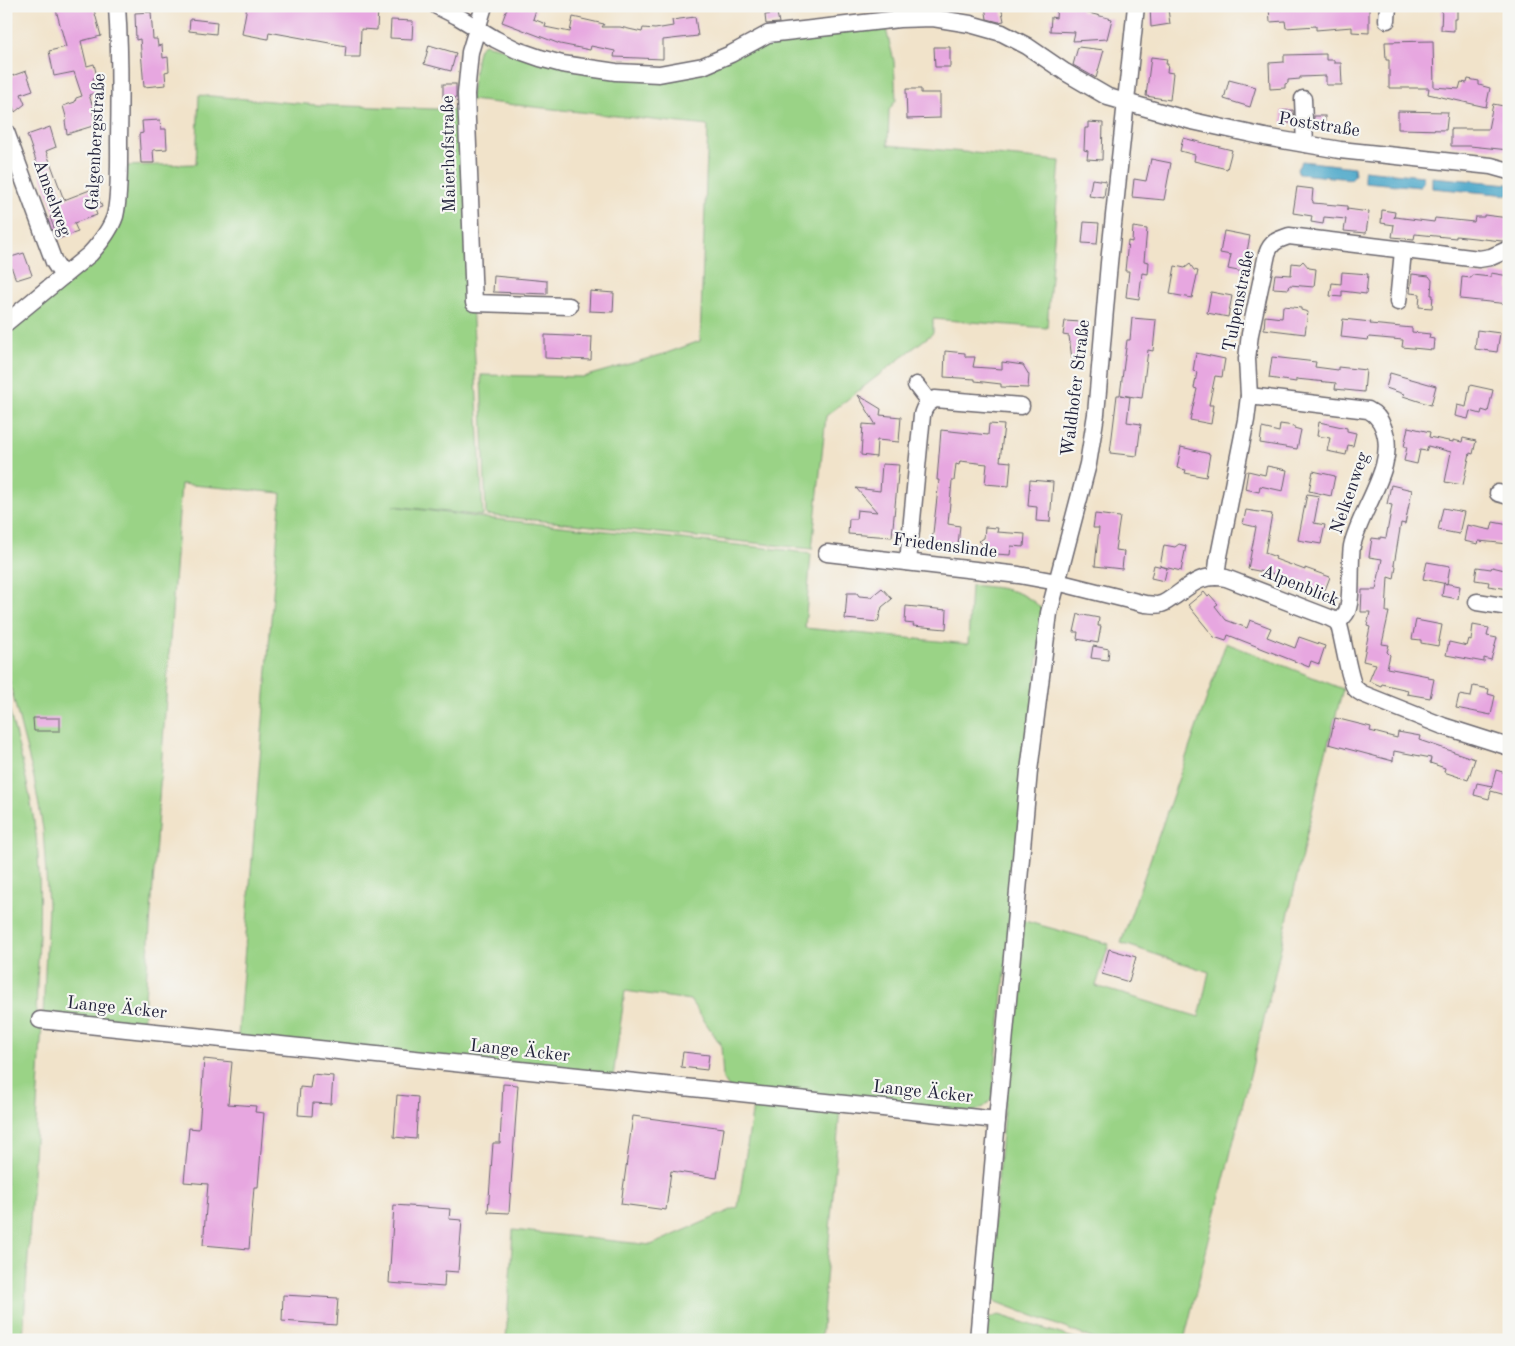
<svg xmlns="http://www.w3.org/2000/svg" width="1515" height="1346" viewBox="0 0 1515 1346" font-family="'Old Standard TT',serif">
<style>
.green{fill:#9ad386;stroke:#5e7a60}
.water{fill:#4ba7c9;stroke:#366482}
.building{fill:#e7a7e0}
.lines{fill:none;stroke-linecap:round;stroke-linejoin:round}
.minor-casing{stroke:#6a666d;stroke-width:19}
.minor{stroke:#fff;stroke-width:16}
.labels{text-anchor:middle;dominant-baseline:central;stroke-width:4.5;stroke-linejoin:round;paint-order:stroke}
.street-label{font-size:18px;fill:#22223b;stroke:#f6f6f2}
</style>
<rect width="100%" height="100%" fill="#f6f6f2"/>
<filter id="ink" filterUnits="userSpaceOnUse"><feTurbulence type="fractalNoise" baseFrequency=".02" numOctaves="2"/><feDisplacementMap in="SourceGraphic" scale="10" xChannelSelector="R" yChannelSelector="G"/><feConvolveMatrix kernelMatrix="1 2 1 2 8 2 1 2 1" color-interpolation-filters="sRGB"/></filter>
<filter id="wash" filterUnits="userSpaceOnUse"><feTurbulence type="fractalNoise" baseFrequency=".0096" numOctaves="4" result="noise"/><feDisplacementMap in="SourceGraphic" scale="20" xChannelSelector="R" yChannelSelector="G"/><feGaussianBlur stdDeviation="1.12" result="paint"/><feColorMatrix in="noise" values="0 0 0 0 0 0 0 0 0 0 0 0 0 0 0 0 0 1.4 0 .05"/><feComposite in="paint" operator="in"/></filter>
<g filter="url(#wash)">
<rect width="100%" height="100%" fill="#f1e3ca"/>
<g class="green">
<path d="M885 25 894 61 896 100 889 110 888 145 1060 161 1047 328 933 319V333L826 416 812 549 486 515 481 375 583 377 664 354 700 341 708 126 470 100 477 55 479 48 484 44 493 46 638 78 769 38Z"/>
<path d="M199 95 318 105 464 110 472 302 483 516 393 506 485 518 784 550 811 554 805 628 968 644 971 585C1000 588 1022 588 1043 610L992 1099 984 1107 973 1112 729 1088 723 1079 721 1045 690 1000 625 991 613 1077 238 1036 281 493 181 484 143 1027 43 1017 48 905 43 829 34 778 6 669V331L95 258 124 166 196 164Z"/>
<path d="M1226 643 1343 689 1324 759 1271 991 1184 1340H1096L997 1302 991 1297 988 1289 1021 920 1109 944 1096 986 1199 1017 1209 972 1121 943Z"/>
<path d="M6 697C17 741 29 784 35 828 44 890 37 960 36 1023L42 1024 23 1340H6Z"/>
<path d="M754 1100 840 1108 821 1340H506L513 1230 651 1245 738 1207Z"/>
<path d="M999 1315 1080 1340H983L984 1327 989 1318Z"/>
</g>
<g class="water">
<path d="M1302 161 1354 167 1355 174 1352 179 1299 174 1297 169Z"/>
<path d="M1364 170 1423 176V182L1420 187 1364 182Z"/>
<path d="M1432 177 1509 184V195L1432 188Z"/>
</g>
<g id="blocks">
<g class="building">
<path d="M55 6H77L78 9 93 6 101 36 81 41 87 66 94 64 97 77 93 78 97 92 89 95 94 110 93 114 96 125 67 134 65 121 67 120 63 106 75 102 76 98 82 96 74 72 54 76 49 51 66 47Z"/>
<path d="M247 6H290L311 10 312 6 378 7 377 30 361 29 360 57H345L346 46 269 32 268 39 242 34Z"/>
<path d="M508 6H526L536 10 533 19 546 24 545 27 570 32 573 17 604 24 602 27H620L642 32 643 28 655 29 673 26 672 20 695 17 698 36 663 40V59L614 57 615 51 591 46 590 50 560 44 502 22Z"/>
<path d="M985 6H1001L1004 21 999 22 987 19Z"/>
<path d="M1057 6H1081V11L1112 19 1107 39 1073 41 1075 32 1050 31 1051 17 1056 18Z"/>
<path d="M1150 6H1166V10L1168 9 1170 24 1151 27Z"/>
<path d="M1269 6H1300V9L1323 6H1369V33L1352 32V27L1316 30V26L1286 28 1285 21 1270 22Z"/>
<path d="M1442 6H1457V19H1454V31L1441 30Z"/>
<path d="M151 12 153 39H157L158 46 162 45 163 58 168 57 169 71 165 72 166 85 144 87 140 39 136 40 135 13Z"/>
<path d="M777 13 779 23 766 24 765 15Z"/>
<path d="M190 19 217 22 216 34 189 31Z"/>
<path d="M391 20 413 21 412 39 390 38Z"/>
<path d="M1433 41 1434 87 1459 89 1461 82 1467 83 1468 79 1479 81V85L1490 88 1486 107 1428 94 1429 88H1389V60H1386L1385 42Z"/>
<path d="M429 45 456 53 451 71 424 64Z"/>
<path d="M934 47H950V67H935Z"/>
<path d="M1078 47 1104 50 1096 78 1073 65Z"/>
<path d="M1326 54V60H1334V63H1341L1342 85H1326V76L1300 77V79L1288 80V83L1285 84V88L1270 89 1269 63 1284 62V55Z"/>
<path d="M1151 57 1167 59 1166 64H1168L1167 72 1173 73 1170 100 1146 96Z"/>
<path d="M26 71 33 90 21 94 25 104 15 112 6 88V78Z"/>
<path d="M1229 80 1256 87 1250 107 1224 99Z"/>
<rect x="443" y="84" width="13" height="14"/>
<path d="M906 89H921V93H940V118L907 119Z"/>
<path d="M1493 104 1509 107V150L1470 146H1451V129H1488Z"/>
<path d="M1293 110 1294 123H1282L1281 111Z"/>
<path d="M1398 111 1448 112 1446 130 1398 129Z"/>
<rect x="1314" y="116" width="11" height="13"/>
<path d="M160 120 161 129H166L167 149 153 150 154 163H141L139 134 143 133 142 121Z"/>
<path d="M1088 122 1103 123 1102 160 1087 159 1088 151 1084 150 1085 128H1088Z"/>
<path d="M50 127 56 147 46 151 64 200 95 188 102 207 95 209 97 215 74 223 78 232 58 239 50 217 55 215 27 135Z"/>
<path d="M1183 138 1232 150 1227 169 1194 161 1195 155 1180 151Z"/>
<path d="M1151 159 1171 163 1164 200 1132 197 1134 179 1146 181Z"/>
<path d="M1092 179 1106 181 1104 198 1089 196Z"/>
<path d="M1297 187 1313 189 1312 200 1313 201V203L1347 206V211V209L1369 212 1366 233 1344 231 1346 219 1324 217 1323 224 1311 222 1312 216 1293 213Z"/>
<path d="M1382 210 1395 212 1394 218 1395 217 1434 222 1435 218 1474 222 1475 217H1484V215L1509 218V239L1502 241 1456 236V238L1415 234 1414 239 1392 237 1394 225 1381 223Z"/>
<path d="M1084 222 1099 223 1097 244 1082 243Z"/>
<path d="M1133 227 1147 229 1144 261 1149 262 1148 274 1142 273 1139 299 1126 297 1129 271H1125L1128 241 1132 242Z"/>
<path d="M1224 231 1250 236 1243 272 1228 269 1231 255 1220 253Z"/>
<path d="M24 253 32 275 16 280 8 258Z"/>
<path d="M1303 261 1309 268 1316 269 1314 287 1290 285 1289 289 1273 288 1275 274 1291 275 1292 263 1300 264Z"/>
<path d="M1190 264 1194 270 1198 271 1192 298 1170 294 1175 266 1185 268Z"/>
<path d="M1342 272 1368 274 1366 294 1342 291V297L1330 296 1332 283 1341 284Z"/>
<path d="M1491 273 1509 276V304L1460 299 1462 277 1471 278 1472 275 1491 277Z"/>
<path d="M1412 274 1429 276 1432 280 1431 295H1433L1432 308 1419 307 1420 294 1410 293Z"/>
<path d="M494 276 547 281V294L493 292Z"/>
<path d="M590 291 614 293 613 312 589 311Z"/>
<path d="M1211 292 1232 296 1228 317 1207 313Z"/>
<path d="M1283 306 1301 308V310L1308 312 1305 334 1264 329 1265 316 1282 318Z"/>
<path d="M1132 318 1156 320 1153 351 1148 350 1142 398 1121 395 1130 397 1127 422 1141 424 1137 456 1110 453 1117 395H1120L1127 340H1130Z"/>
<path d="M1343 319 1371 322 1370 324 1412 328V332L1430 334 1429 338 1434 339 1433 350 1402 347 1403 340 1369 337 1368 340 1341 337Z"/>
<path d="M1065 321 1081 322 1077 359H1072L1069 336 1063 335Z"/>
<path d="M1477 330 1500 333 1497 352 1475 349Z"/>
<path d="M545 335 592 337 591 360 545 358Z"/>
<path d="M945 351 965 353V357H975L973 367 1002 369V362L1023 365 1029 375 1028 388 1001 387V384L975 381V379L944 377Z"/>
<path d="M1196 353 1225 359 1222 377 1215 376 1209 405H1213L1212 411H1213L1211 424 1190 420 1197 389 1194 388 1197 372 1193 371Z"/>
<path d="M1272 357 1316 362 1315 367 1338 370V367L1366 370 1364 392 1335 389 1336 383 1296 379V382L1269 378Z"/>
<path d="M1390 373 1436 386 1431 405 1403 396 1404 394 1386 388Z"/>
<path d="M1470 385 1493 390 1488 412 1482 410 1481 414 1470 411 1468 419 1455 416 1457 405 1466 407Z"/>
<path d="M858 395 881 409 880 415 901 417 899 442 877 440 876 457 861 455 863 424 876 425Z"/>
<path d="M1319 422 1347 428V431L1356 433 1353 446 1348 445 1346 455 1327 451 1330 438 1317 436Z"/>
<path d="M989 424 1004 425 1000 461 1011 462 1009 486 985 484 987 464 960 461 959 465 956 464 954 481H952L948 524 960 526 958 545 932 542 939 480H937L941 430 988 435Z"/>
<path d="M1280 424 1294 426V428L1301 430 1297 449 1260 443 1262 428 1279 432Z"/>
<path d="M1408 427 1430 432 1429 437 1453 442V440L1462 442 1463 438 1476 441 1473 454 1470 453 1463 485 1445 482 1451 452 1428 446 1426 451 1420 450 1417 464 1404 461 1407 447H1404Z"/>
<path d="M1181 447 1210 454 1206 477 1185 473 1186 470 1177 468Z"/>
<path d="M882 464 899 465 892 537 848 534 849 519H856L857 510 877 512 856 488 880 491Z"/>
<path d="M1267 466 1287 470 1283 491 1260 486 1259 492 1245 489 1248 471 1265 475Z"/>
<path d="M1313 471 1335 476 1331 496 1309 491Z"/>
<path d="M1030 480 1053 482 1050 522 1036 521 1037 507 1028 506Z"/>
<path d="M1391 485 1412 490 1405 524 1401 523 1394 565 1396 566 1394 579 1388 577 1386 612H1389L1382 644 1389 645 1387 652 1390 655 1387 668 1428 676V678L1434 679 1430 698 1407 694 1408 690 1382 684 1381 686 1369 681 1376 664 1363 661 1370 627 1367 626 1370 612H1361L1362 590H1376L1382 559 1369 557 1372 538 1380 539V537L1386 538 1392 505 1387 504Z"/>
<path d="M1307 494 1319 496 1314 523 1325 525 1321 544 1298 540Z"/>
<path d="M1443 508 1464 512 1459 534 1438 530Z"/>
<path d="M1246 510 1272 514 1265 553 1276 557 1275 559 1305 570V568L1330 577 1322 598 1298 588 1299 584 1274 574 1248 569 1256 527 1243 524Z"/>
<path d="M1095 514 1120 517 1115 550 1124 551 1122 569 1095 566 1099 528H1093Z"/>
<path d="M1493 522 1509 525V544L1479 541 1478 544 1464 541 1467 525 1491 530Z"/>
<path d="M985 527 998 528 997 532 1025 534 1024 547 1011 546 1010 555 982 553 983 545 979 541 984 538Z"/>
<path d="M1179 544 1186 546 1181 571 1160 566 1164 545 1175 547Z"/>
<path d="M1427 562 1450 566 1447 584 1423 579Z"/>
<path d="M1154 565 1167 568 1164 581 1151 578Z"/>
<path d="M1477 567 1491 569 1492 567 1509 571V589L1488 586 1489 582 1475 580Z"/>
<path d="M1444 583 1460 586 1458 599 1442 596Z"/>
<path d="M882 588 892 599 882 607 878 622 845 619 847 593H857L859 596 871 597Z"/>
<path d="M1204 592 1208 597 1210 595 1218 604 1215 606 1226 620 1247 628 1250 620 1271 628 1267 637 1295 648 1299 637 1325 646 1319 664 1311 661 1309 667 1228 635 1226 641 1214 637 1188 605Z"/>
<path d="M906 606 947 610 946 629 913 626 914 624 905 623Z"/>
<path d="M1078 614 1099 618 1098 626H1101L1098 643 1077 639 1078 632H1074Z"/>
<path d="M1416 620 1442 625 1438 646 1421 643V640L1412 639Z"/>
<path d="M1473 625 1489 628 1487 636 1497 638 1491 660 1484 658V662L1446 655 1449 642 1467 646 1469 639 1471 640Z"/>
<path d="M1093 646 1109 649 1108 660 1091 658Z"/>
<path d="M1473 686 1489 689 1488 694 1495 696 1491 715 1456 708 1459 695 1471 697Z"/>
<path d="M33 718H60V731H34Z"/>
<path d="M1335 718 1371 727 1370 731 1397 738 1398 732 1420 736 1419 740 1475 759 1468 780 1444 772 1445 768 1430 763 1431 758 1394 751 1393 761 1329 744Z"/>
<path d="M1496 770 1509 774V796L1491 791 1489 799 1474 795 1477 783 1492 786 1491 789Z"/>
<path d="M1109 949 1136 957 1129 982 1102 974Z"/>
<path d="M683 1052 709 1055 707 1070 681 1067Z"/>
<path d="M204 1059 232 1062 228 1104 256 1106 255 1112 264 1113 258 1187H254L249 1249 203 1245 208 1184 184 1182 189 1128 199 1129Z"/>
<path d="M312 1074 333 1076 331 1104 313 1103 312 1116 298 1115 300 1087 310 1088Z"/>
<path d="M503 1084 518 1085 509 1213 488 1212 493 1143H500Z"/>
<path d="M397 1095 418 1097 416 1139 394 1137Z"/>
<path d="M633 1116 724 1128 717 1178 671 1171 666 1210 621 1204Z"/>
<path d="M394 1205 450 1209 449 1219 462 1220 458 1272 445 1271 444 1287 389 1283Z"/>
<path d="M283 1295 338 1298 336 1325 282 1321Z"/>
</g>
</g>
</g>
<g filter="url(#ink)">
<use href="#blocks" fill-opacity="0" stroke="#6a666d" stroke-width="1"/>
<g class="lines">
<defs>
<g id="minor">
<path d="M437 6 457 16 495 39 517 50 540 58 562 64 616 72 659 74 703 66 731 54 768 34 899 19 933 18 970 24 1002 33 1027 46 1065 72 1108 97 1192 121 1265 137 1340 150 1491 166 1509 171"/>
<path d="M484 6 470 52 466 94 474 303 569 306"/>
<path d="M1387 20 1388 6"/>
<path d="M1303 99 1305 144"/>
<path d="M6 132 54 262 63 276"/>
<path d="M1398 302 1403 251"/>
<path d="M6 323 90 254C100 243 110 231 115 216 120 196 119 162 119 140 120 95 120 51 117 6"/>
<path d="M916 385 929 402"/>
<path d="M1249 396 1368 410C1376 414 1380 419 1383 427 1399 464 1360 509 1352 546 1349 562 1353 603 1346 613 1344 616 1341 619 1338 622"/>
<path d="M1498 493 1509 496"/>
<path d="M827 553 1019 575 1057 582 1145 604C1150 604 1157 606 1161 604 1166 603 1171 598 1175 596 1193 583 1202 574 1226 578L1330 618 1338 622C1343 636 1349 682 1356 689 1358 691 1361 693 1363 694L1443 726 1509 747"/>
<path d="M908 562 922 415C924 407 927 403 935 399L1021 406"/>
<path d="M1216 577 1218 561 1246 420 1249 396 1247 359 1250 334 1267 254C1271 242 1277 240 1289 236L1479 259 1491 257 1509 249"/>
<path d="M1477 602 1509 607"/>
<path d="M40 1020C359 1052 678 1087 997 1120"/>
<path d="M978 1340 997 1120 1029 771 1049 613 1088 464 1096 414 1109 263 1136 6"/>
</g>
</defs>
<use href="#minor" class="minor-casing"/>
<use href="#minor" class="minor"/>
</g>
</g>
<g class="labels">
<g class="street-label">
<text transform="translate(1319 125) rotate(9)">Poststraße</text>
<text transform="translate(96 142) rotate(-87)">Galgenbergstraße</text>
<text transform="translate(449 154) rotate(-91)">Maierhofstraße</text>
<text transform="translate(52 198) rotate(70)">Amselweg</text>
<text transform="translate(1239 301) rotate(-79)">Tulpenstraße</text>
<text transform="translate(1076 388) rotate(-83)">Waldhofer Straße</text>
<text transform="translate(1350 493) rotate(-71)">Nelkenweg</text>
<text transform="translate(945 546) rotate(7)">Friedenslinde</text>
<text transform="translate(1300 586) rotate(22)">Alpenblick</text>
<text transform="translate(117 1008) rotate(6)">Lange Äcker</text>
<text transform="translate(520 1051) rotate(6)">Lange Äcker</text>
<text transform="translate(923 1092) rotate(6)">Lange Äcker</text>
</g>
</g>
<rect width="1515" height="1346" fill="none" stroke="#f6f6f2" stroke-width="25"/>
</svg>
